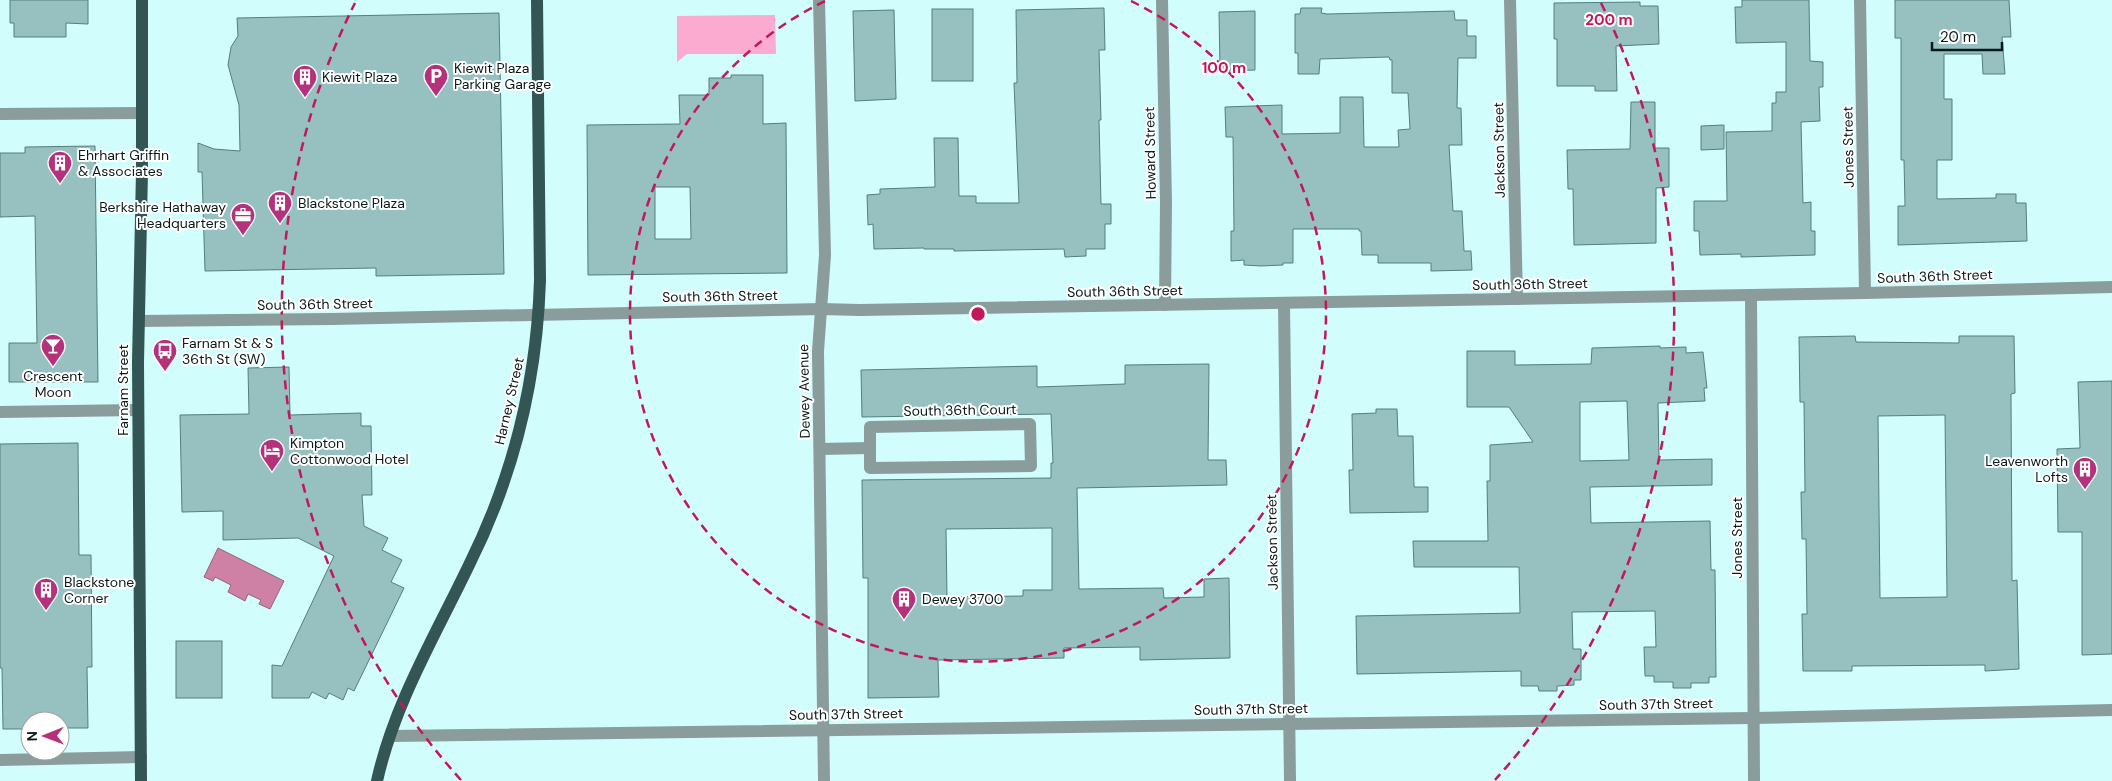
<svg xmlns="http://www.w3.org/2000/svg" width="2112" height="781" viewBox="0 0 2112 781" font-family="'DM Sans',sans-serif">
<style>
.green{fill:#faabcf}
.water{fill:#cf80a5;stroke:#94617b}
.building{fill:#96c1c0;stroke:#557e7d;fill-rule:evenodd}
.lines{fill:none;stroke-linecap:round;stroke-linejoin:round}
.minor{stroke:#8a9c9b;stroke-width:12}
.major{stroke:#335554;stroke-width:12}
.ring{fill:none;stroke:#c2185b;stroke-width:2.5;stroke-dasharray:9 6}
.labels{text-anchor:middle;dominant-baseline:central;stroke-width:4;stroke-linejoin:round;paint-order:stroke}
.poi-label{font-size:14px;fill:#091a19;stroke:#fff;text-anchor:start}
.street-label{font-size:14px;fill:#091a19;stroke:#fff}
.centre{fill:#c2185b;stroke:#fff;stroke-width:2.5}
.ring-label{font-size:15px;text-anchor:middle;font-weight:bold;fill:#c2185b;stroke:#fff;stroke-width:4;stroke-linejoin:round;paint-order:stroke}
</style>
<rect width="100%" height="100%" fill="#d1fefd"/>
<path class="green" d="M775 15 776 54H687L677 62V16Z"/>
<path class="water" d="M218 548 284 581 270 609 259 604 261 600 248 594 245 601 228 592 231 585 215 577 213 581 204 577Z"/>
<g class="building">
<path d="M10 0H88V24L66 23V37H14V23H10Z"/>
<path d="M1742 0H1809L1810 61 1823 62V87H1819L1820 121 1801 122 1803 203 1811 202V231H1815V255L1741 257V254L1700 255 1699 231H1694V201H1727L1726 132 1772 131V103H1776V92H1786V42L1736 43 1735 7H1742Z"/>
<path d="M1895 0H2009L2011 37H2002L2005 74H1983L1982 54H1944V99H1952V160H1937V199L1996 198V194H2016V203H2026L2027 241 1898 245V206H1905L1904 160H1901V38H1895Z"/>
<path d="M1640 2V6H1658L1659 44 1616 46 1617 91H1595V86H1557V39H1554V3Z"/>
<path d="M1104 8 1105 50H1099L1101 120H1099L1101 204H1111V224H1105V249H1086V256L1065 257 1064 249 954 251V249H924V248L874 249 873 224 868 225 867 195 880 194V189L935 187 934 138H958L959 196H976V203H1019L1014 83H1017L1016 10Z"/>
<path d="M1301 8H1322L1321 13 1327 14 1454 11 1455 20H1467V36H1476V58H1458L1457 108H1461L1462 145H1449L1453 211H1462L1464 251H1471L1472 270 1431 271V263H1378V255H1362L1361 231H1359V229H1293V263H1283V265L1261 266 1244 265V260L1231 261V231H1234L1233 137H1226L1225 107 1282 105V134L1340 133V97H1363L1364 147H1399L1398 130 1410 129 1408 93H1392V60H1390L1389 57 1320 59 1319 74H1298V53H1295V14H1300Z"/>
<rect x="932" y="9" width="41" height="72"/>
<path d="M894 10 896 99 855 101 853 11Z"/>
<path d="M1255 11V70L1225 71V69H1220L1219 12Z"/>
<path d="M499 13 504 274 376 276V268L205 271 202 172H198V143L214 149 240 151 239 105 228 65 231 47 238 36 237 18Z"/>
<path d="M731 75H763V124L786 123 787 273 588 275 587 125 680 124 679 95H709V78H731ZM655 187H690L691 239H655Z"/>
<path d="M1631 102H1655V148H1669V187L1656 188V243L1574 245 1573 189H1568L1567 150 1630 149Z"/>
<path d="M1724 125V149L1701 150V126Z"/>
<path d="M95 146 98 382H9V343H37L35 216 0 217V153H25V147Z"/>
<path d="M1855 336 1856 342 1959 343V336H2014L2015 393 2011 394 2012 581 2017 580 2019 669 1985 671V665L1852 666V671H1803L1802 614H1807L1806 539H1802L1801 492H1805L1804 402H1800L1799 337ZM1945 415 1947 597 1880 598 1878 416Z"/>
<path d="M1660 346V348L1686 347V353L1703 352 1707 388H1704L1705 401 1658 403 1659 460 1712 459V485L1590 487 1591 523 1710 521 1711 570H1715L1716 677H1709V683H1691V688H1673V682H1654V676H1645L1644 647H1656L1655 611 1572 612 1573 649H1581V680H1574V685L1557 686V691H1539L1538 686H1521V671L1357 674 1356 616 1520 613 1519 567H1414L1413 541H1488L1487 481H1490V445L1533 442 1509 407H1467V351H1515V365L1591 364 1592 348ZM1627 401 1629 460 1580 461V402Z"/>
<path d="M1209 364 1208 460H1226L1227 485 1077 488 1079 589 1163 588 1164 598 1204 597V579L1229 578 1230 658 1140 660V647L1064 648V658L938 660 939 697 868 698V578H863L862 480 1051 478V463H1053L1051 414 862 417 861 370 1037 366V387L1125 384V365ZM1052 528V590H1023V596L947 597 946 529Z"/>
<path d="M289 367 290 415 361 413V426H371L372 495H362L364 526 388 538 382 550 402 560 391 582 404 588 354 691 348 688 343 700 329 693 326 699 312 692 309 698H272V665L282 666 334 556 298 538 223 540V511L182 512 180 415 249 414 248 368Z"/>
<path d="M2112 381V654L2082 655V532H2058L2057 449 2080 448 2078 382Z"/>
<path d="M1376 409H1397L1398 436H1413L1414 487H1428V512L1350 513 1349 470H1353L1352 414 1376 413Z"/>
<path d="M78 443 79 555H91L92 667H87L88 728H60V721H30V729H3L2 668H0V444Z"/>
<rect x="176" y="641" width="46" height="57"/>
</g>
<g class="lines">
<g class="minor">
<path d="M819 0 825 255 818 351 824 781"/>
<path d="M1162 0 1166 202 1165 305"/>
<path d="M1510 0 1517 299"/>
<path d="M1860 0 1865 293"/>
<path d="M0 114 142 113"/>
<path d="M1751 295 1754 781"/>
<path d="M1284 303 1290 781"/>
<path d="M139 321 332 319 821 309 860 310 1865 293 2112 287"/>
<path d="M0 412 138 410"/>
<path d="M1030 424 1031 466 870 468V427Z"/>
<path d="M820 449 870 448"/>
<path d="M390 736 1752 718 2112 710"/>
<path d="M0 760 141 757"/>
</g>
<g class="major">
<path d="M141 781 138 362 142 171V0"/>
<path d="M377 781C394 704 435 636 469 565 513 477 537 379 540 280L537 0"/>
</g>
</g>
<g class="ring">
<path d="M1131 1A348 348 0 1 1 825 1"/>
<path d="M461 780A696 696 0 0 1 355 3M1601 3A696 696 0 0 1 1495 780"/>
</g>
<defs>
<symbol id="parking-pin" viewBox="-11 -11 22 30"><path d="M0 17L-7.5 6A9.5 9.5 0 1 1 7.5 6Z" fill="#b4327b" stroke="#fff"/><path d="M-3.5-5.5H1a3.5 3.5 0 0 1 0 7H-1V5.5H-3.5ZM-1-3.4V-.6H.8a1.4 1.4 0 0 0 0-2.8Z" fill="#fff"/></symbol>
<symbol id="building-pin" viewBox="-11 -11 22 30"><path d="M0 17L-7.5 6A9.5 9.5 0 1 1 7.5 6Z" fill="#b4327b" stroke="#fff"/><path d="M-4-6H4V6H1V3H-1V6H-4ZM-2.5-4.3h1.7v1.8h-1.7ZM.8-4.3h1.7v1.8H.8ZM-2.5-1h1.7V.8h-1.7ZM.8-1h1.7V.8H.8Z" fill="#fff"/></symbol>
<symbol id="office-pin" viewBox="-11 -11 22 30"><path d="M0 17L-7.5 6A9.5 9.5 0 1 1 7.5 6Z" fill="#b4327b" stroke="#fff"/><path d="M-6-3h4V-5.5h4V-3h4V5H-6ZM-1-4.5V-3h2v-1.5ZM-6 0V1H6V0Z" fill="#fff"/></symbol>
<symbol id="bar-pin" viewBox="-11 -11 22 30"><path d="M0 17L-7.5 6A9.5 9.5 0 1 1 7.5 6Z" fill="#b4327b" stroke="#fff"/><path d="M-6-5H6L.8 .8V4.5H3.5V6h-7V4.5H-.8V.8Z" fill="#fff"/></symbol>
<symbol id="bus-pin" viewBox="-11 -11 22 30"><path d="M0 17L-7.5 6A9.5 9.5 0 1 1 7.5 6Z" fill="#b4327b" stroke="#fff"/><path d="M-5-6H5V4H4V6H2V4H-2V6H-4V4H-5ZM-3.5-4V0h7V-4ZM-3.5 1.2v1.5H-2V1.2ZM2 1.2v1.5H3.5V1.2Z" fill="#fff"/></symbol>
<symbol id="hotel-pin" viewBox="-11 -11 22 30"><path d="M0 17L-7.5 6A9.5 9.5 0 1 1 7.5 6Z" fill="#b4327b" stroke="#fff"/><path d="M-6-4.5h1.5V1H6V5H4.5V3h-9V5H-6ZM-4 0a1.8 1.8 0 1 1 3.6 0ZM.5 0V-2.5h3Q6-2.5 6 0Z" fill="#fff"/></symbol>
</defs>
<g fill-rule="evenodd">
<use href="#parking-pin" x="422" y="62" width="28" height="38"/>
<use href="#building-pin" x="291" y="63" width="28" height="38"/>
<use href="#building-pin" x="46" y="149" width="28" height="38"/>
<use href="#building-pin" x="266" y="189" width="28" height="38"/>
<use href="#office-pin" x="229" y="201" width="28" height="38"/>
<use href="#bar-pin" x="39" y="332" width="28" height="38"/>
<use href="#bus-pin" x="151" y="337" width="28" height="38"/>
<use href="#hotel-pin" x="258" y="437" width="28" height="38"/>
<use href="#building-pin" x="2071" y="455" width="28" height="38"/>
<use href="#building-pin" x="32" y="576" width="28" height="38"/>
<use href="#building-pin" x="890" y="585" width="28" height="38"/>
</g>
<g class="labels">
<g class="poi-label">
<text x="454" y="68">Kiewit Plaza<tspan x="454" dy="16">Parking Garage</tspan></text>
<text x="322" y="77">Kiewit Plaza</text>
<text x="78" y="155">Ehrhart Griffin<tspan x="78" dy="16">&amp; Associates</tspan></text>
<text x="298" y="203">Blackstone Plaza</text>
<text x="226" y="207" text-anchor="end">Berkshire Hathaway<tspan x="226" dy="16">Headquarters</tspan></text>
<text x="182" y="343">Farnam St &amp; S<tspan x="182" dy="16">36th St (SW)</tspan></text>
<text x="53" y="376" text-anchor="middle">Crescent<tspan x="53" dy="16">Moon</tspan></text>
<text x="290" y="443">Kimpton<tspan x="290" dy="16">Cottonwood Hotel</tspan></text>
<text x="2068" y="461" text-anchor="end">Leavenworth<tspan x="2068" dy="16">Lofts</tspan></text>
<text x="64" y="582">Blackstone<tspan x="64" dy="16">Corner</tspan></text>
<text x="922" y="599">Dewey 3700</text>
</g>
<g class="street-label">
<text transform="translate(1848 147) rotate(-91)">Jones Street</text>
<text transform="translate(1499 150) rotate(-91)">Jackson Street</text>
<text transform="translate(1150 153) rotate(-91)">Howard Street</text>
<text transform="translate(1935 276) rotate(-2)">South 36th Street</text>
<text transform="translate(1530 284) rotate(-1)">South 36th Street</text>
<text transform="translate(1125 291) rotate(-1)">South 36th Street</text>
<text transform="translate(720 296) rotate(-1)">South 36th Street</text>
<text transform="translate(315 304) rotate(-1)">South 36th Street</text>
<text transform="translate(123 390) rotate(-90)">Farnam Street</text>
<text transform="translate(804 391) rotate(-91)">Dewey Avenue</text>
<text transform="translate(509 401) rotate(-77)">Harney Street</text>
<text transform="translate(960 410) rotate(-1)">South 36th Court</text>
<text transform="translate(1737 538) rotate(-90)">Jones Street</text>
<text transform="translate(1272 542) rotate(-91)">Jackson Street</text>
<text transform="translate(1656 704) rotate(-1)">South 37th Street</text>
<text transform="translate(1251 709) rotate(-1)">South 37th Street</text>
<text transform="translate(846 714) rotate(-1)">South 37th Street</text>
</g>
</g>
<circle cx="978" cy="314" r="8" class="centre"/>
<g class="ring-label">
<text x="1609" y="25">200 m</text>
<text x="1224" y="73">100 m</text>
</g>
<g transform="translate(45 736) rotate(269)"><circle r="24" fill="#ffffff" stroke="#9da3a3"/>
<path d="M0-4L9 19L0 12L-9 19Z" fill="#b4327b"/>
<text y="-8" font-size="14" font-weight="bold" text-anchor="middle" fill="#091a19">N</text>
</g>
<path d="M1932 42v8h70v-8" fill="none" stroke="#091a19" stroke-width="2.5"/>
<text x="1940" y="42" font-size="15" fill="#091a19" stroke="#ffffff" stroke-width="4" paint-order="stroke">20 m</text>
</svg>
